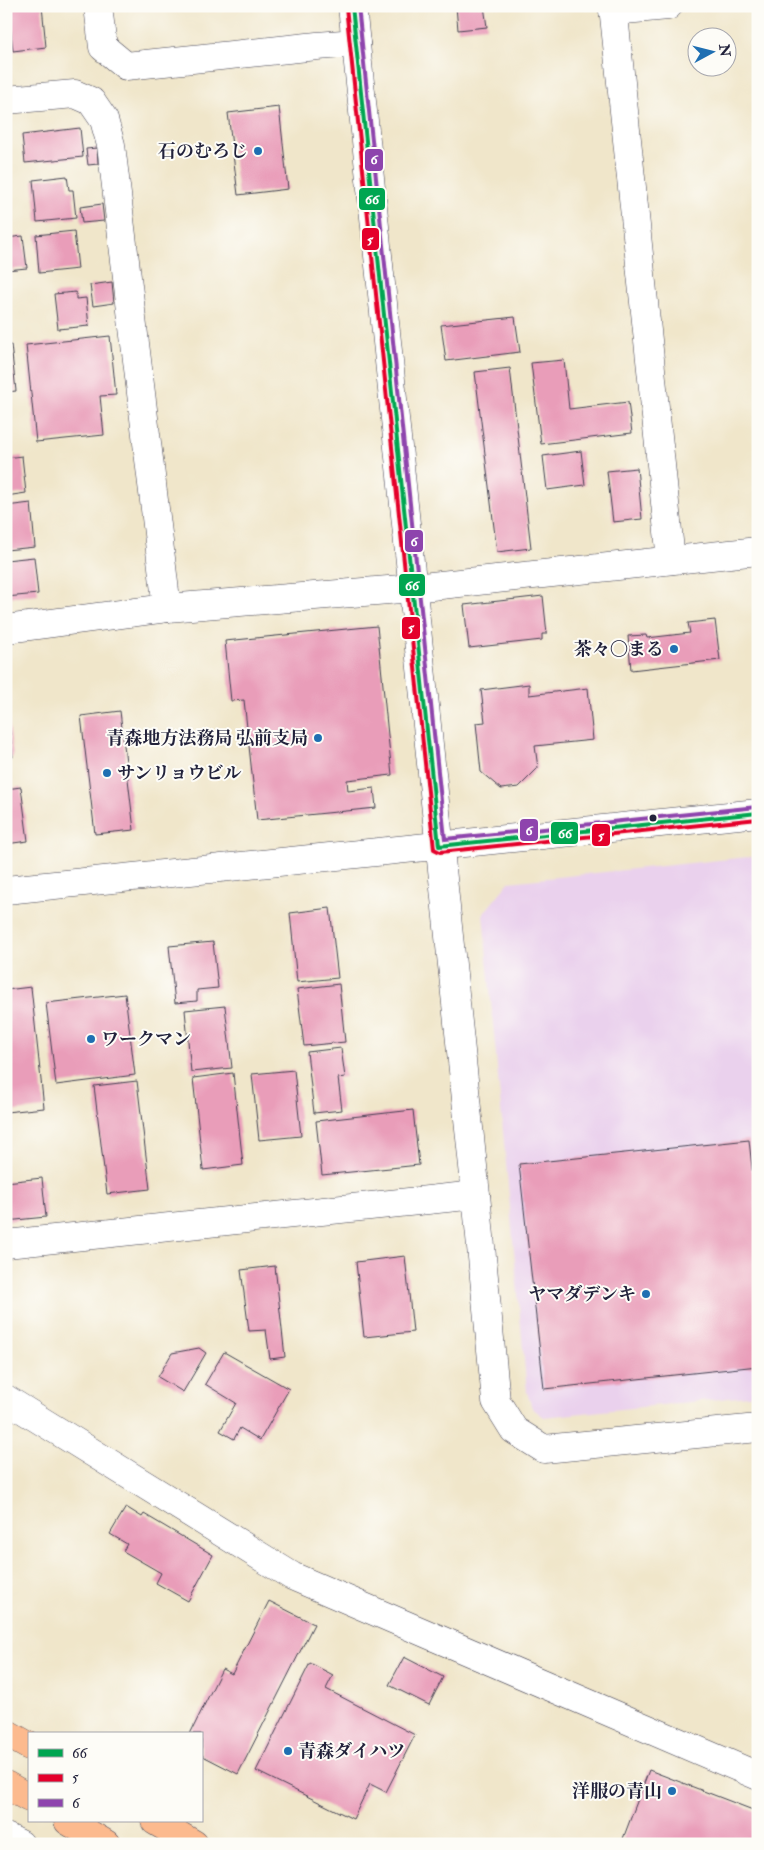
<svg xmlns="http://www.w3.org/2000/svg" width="764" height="1850" viewBox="0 0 764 1850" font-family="'IM FELL Double Pica','Noto Serif JP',serif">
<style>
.built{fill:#ead1ed}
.building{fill:#e99db9}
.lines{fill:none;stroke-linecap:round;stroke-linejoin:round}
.minor-casing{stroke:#413f50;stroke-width:29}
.tertiary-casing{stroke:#413f50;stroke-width:29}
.trunk-casing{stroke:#413f50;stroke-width:29}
.minor{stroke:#fff;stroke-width:28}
.tertiary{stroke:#fff;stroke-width:28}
.trunk{stroke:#fcba8e;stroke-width:28}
.bus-1-casing{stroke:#fdfcf7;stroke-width:8}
.bus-2-casing{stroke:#fdfcf7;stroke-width:8}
.bus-3-casing{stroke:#fdfcf7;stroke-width:8}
.bus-1{stroke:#00a651;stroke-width:4}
.bus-2{stroke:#e4002b;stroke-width:4}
.bus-3{stroke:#8e44ad;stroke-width:4}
.poi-dot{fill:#1f6fb2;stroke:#fdfcf7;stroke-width:2}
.bus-dot{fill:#22223b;stroke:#fdfcf7;stroke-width:2}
.labels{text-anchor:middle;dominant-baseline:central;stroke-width:4;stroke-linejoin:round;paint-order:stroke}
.poi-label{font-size:18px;font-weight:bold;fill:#22223b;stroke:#fdfcf7;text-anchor:end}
.line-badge{stroke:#fdfcf7;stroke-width:2}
.badge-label{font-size:14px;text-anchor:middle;font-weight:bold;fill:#fff}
</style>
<rect width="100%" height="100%" fill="#fdfcf7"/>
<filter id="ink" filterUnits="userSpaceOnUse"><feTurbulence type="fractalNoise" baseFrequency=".02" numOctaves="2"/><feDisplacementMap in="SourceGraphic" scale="10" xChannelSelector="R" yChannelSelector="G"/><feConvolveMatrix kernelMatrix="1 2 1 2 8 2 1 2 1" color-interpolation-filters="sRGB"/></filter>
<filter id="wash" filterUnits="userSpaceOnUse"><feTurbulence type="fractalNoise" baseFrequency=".0096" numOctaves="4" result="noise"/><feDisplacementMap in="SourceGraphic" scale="20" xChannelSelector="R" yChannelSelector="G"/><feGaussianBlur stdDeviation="1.12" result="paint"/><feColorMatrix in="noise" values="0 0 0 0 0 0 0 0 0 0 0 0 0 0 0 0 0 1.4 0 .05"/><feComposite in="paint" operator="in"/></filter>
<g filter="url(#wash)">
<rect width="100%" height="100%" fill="#f0e6ca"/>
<path class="built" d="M758 856V1395L544 1417 532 1408 527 1392 483 914 509 882Z"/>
<g id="blocks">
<g class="building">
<path d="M8 6H42L46 47 13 51Z"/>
<path d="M456 6H484L487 27 458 30Z"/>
<path d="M279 107 288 189 238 195 228 113Z"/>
<path d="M80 128 83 157 25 163 22 135Z"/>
<path d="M97 148 98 164 88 165 86 149Z"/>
<path d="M67 176 69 190H73L76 218 37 222 33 180Z"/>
<path d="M102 204 104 221 82 223 80 207Z"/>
<path d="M74 231 78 269 39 273 36 235Z"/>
<path d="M23 236 27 268 6 270V238Z"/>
<path d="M112 282 114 303 93 306 90 285Z"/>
<path d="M76 292V299L86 298 89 326 58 329 54 294Z"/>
<path d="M515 317 520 352 446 361 441 325Z"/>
<path d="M110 336 116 395 100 396 104 435 36 442 26 345Z"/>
<path d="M11 345 16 391 6 392V346Z"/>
<path d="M564 360 569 409 628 402 632 433 541 444 531 363Z"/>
<path d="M510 368 531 548 497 552 475 372Z"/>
<path d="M581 451 585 485 547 490 543 456Z"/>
<path d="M22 456 26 493 6 496V458Z"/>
<path d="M637 468 642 519 613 522 607 471Z"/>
<path d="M31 503 35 547 6 550V506Z"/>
<path d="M34 557 38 594 6 597V560Z"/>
<path d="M543 596 547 634H542V640L469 648 464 605Z"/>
<path d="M715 620 720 660 631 670 628 636 646 635 647 638 690 633 688 623Z"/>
<path d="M377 626 392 775 347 780 348 791 374 788 376 808 257 820 244 700 231 701 225 641Z"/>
<path d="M529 684V695L588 688 593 740 535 746 538 768 519 787 501 789 481 772 476 723 485 722 481 690Z"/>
<path d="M6 701 13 757 6 758Z"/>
<path d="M120 711 134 830 95 834 81 716Z"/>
<path d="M21 787 28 841 6 844V789Z"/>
<path d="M330 908 338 978 297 982 290 913Z"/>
<path d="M213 942 218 988 197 990V1001L175 1003 169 946Z"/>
<path d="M339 984 345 1042 304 1046 297 989Z"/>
<path d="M31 987 44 1108 6 1112V990Z"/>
<path d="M125 994 135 1075 56 1085 46 1003Z"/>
<path d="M225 1006 232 1068 191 1072 185 1010Z"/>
<path d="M341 1048 345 1077 338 1078 342 1110 314 1113 307 1052Z"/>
<path d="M294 1070 301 1136 259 1140 252 1074Z"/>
<path d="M233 1073 243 1165 203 1170 193 1078Z"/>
<path d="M137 1081 150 1189 107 1194 94 1086Z"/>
<path d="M413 1110 419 1165 322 1175 316 1121Z"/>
<path d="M749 1140 758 1223V1366L544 1389 519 1164Z"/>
<path d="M42 1178 46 1217 6 1221V1182Z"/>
<path d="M405 1256 413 1332 364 1337 356 1262Z"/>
<path d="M275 1266 285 1357 270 1359 266 1330 249 1331 241 1270Z"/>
<path d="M6 1306H8L10 1326H6Z"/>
<path d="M199 1348 206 1353 183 1392 158 1377 172 1353Z"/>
<path d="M224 1352 289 1389 260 1440 240 1428 234 1439 220 1431 236 1403 205 1384Z"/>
<path d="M126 1507 142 1517 144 1514 213 1555 188 1601 156 1583 161 1573 123 1551 127 1544 110 1534Z"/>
<path d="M269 1601 314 1624 238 1774 201 1755V1734H190L222 1669 232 1674Z"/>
<path d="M404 1657 443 1677 429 1705 389 1685Z"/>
<path d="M310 1663 333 1675 326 1689 415 1735 386 1792 370 1784 353 1819 256 1771Z"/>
<path d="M649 1770 758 1812V1831L753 1844H621Z"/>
</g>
</g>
</g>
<g filter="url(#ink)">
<use href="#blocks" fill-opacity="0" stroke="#413f50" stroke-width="1"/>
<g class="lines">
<defs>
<g id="minor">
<path d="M98 6 103 47 126 66 317 46 356 43"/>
<path d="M613 6 671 560"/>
<path d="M613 11 668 6"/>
<path d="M6 100 75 94 91 101 104 120 111 145 167 608"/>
<path d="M6 629 167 608 413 588 758 551"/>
<path d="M6 1244 476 1195"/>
<path d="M6 1399 292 1576 758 1776"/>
<path d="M6 1837 20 1844"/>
</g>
<g id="tertiary">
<path d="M352 6 476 1195 496 1401 514 1430 544 1449 758 1428"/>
<path d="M6 890 758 813"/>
</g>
<g id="trunk">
<path d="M6 1733 29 1746"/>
<path d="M6 1785 29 1798"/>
<path d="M68 1821 106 1844"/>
<path d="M155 1821 194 1844"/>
</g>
</defs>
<use href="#minor" class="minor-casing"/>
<use href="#tertiary" class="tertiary-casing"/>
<use href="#trunk" class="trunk-casing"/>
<use href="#minor" class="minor"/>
<use href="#tertiary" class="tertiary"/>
<use href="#trunk" class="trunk"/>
<defs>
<path id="bus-1" d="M352 6 439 846 758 813"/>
<path id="bus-2" d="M346 7 434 849 440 852 758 819"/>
<path id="bus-3" d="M358 6 445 839 757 807"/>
</defs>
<use href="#bus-1" class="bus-1-casing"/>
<use href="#bus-2" class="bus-2-casing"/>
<use href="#bus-3" class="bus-3-casing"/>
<use href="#bus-1" class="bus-1"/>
<use href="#bus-2" class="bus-2"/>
<use href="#bus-3" class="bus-3"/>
</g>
</g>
<g class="poi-dot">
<circle cx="258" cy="151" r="5"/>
<circle cx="674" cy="649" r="5"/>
<circle cx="318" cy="738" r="5"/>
<circle cx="107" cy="773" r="5"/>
<circle cx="91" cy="1039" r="5"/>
<circle cx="646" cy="1294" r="5"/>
<circle cx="288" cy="1751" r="5"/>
<circle cx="672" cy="1791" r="5"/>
</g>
<circle class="bus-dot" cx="653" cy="818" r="4.5"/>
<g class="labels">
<g class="poi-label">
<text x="248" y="151">石のむろじ</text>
<text x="664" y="649">茶々〇まる</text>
<text x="308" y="738">青森地方法務局 弘前支局</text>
<text x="117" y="773" text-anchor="start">サンリョウビル</text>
<text x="101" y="1039" text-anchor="start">ワークマン</text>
<text x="636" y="1294">ヤマダデンキ</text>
<text x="298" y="1751" text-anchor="start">青森ダイハツ</text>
<text x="662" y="1791">洋服の青山</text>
</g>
</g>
<g class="line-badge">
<rect x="364" y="148" width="20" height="24" rx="5" fill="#8e44ad"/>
<rect x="358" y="187" width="28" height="24" rx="5" fill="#00a651"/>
<rect x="361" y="227" width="19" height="24" rx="5" fill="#e4002b"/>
<rect x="404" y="529" width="20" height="24" rx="5" fill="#8e44ad"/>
<rect x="398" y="573" width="28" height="24" rx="5" fill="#00a651"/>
<rect x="401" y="616" width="20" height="24" rx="5" fill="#e4002b"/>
<rect x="519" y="818" width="20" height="24" rx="5" fill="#8e44ad"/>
<rect x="550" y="821" width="29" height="24" rx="5" fill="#00a651"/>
<rect x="591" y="823" width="20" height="24" rx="5" fill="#e4002b"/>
</g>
<g class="badge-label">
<text x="374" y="164">6</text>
<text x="372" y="204">66</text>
<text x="370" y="244">5</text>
<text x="414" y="546">6</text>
<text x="412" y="590">66</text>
<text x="411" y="632">5</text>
<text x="529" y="835">6</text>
<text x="565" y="838">66</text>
<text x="601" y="840">5</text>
</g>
<rect width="764" height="1850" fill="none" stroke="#fdfcf7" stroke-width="25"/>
<rect x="28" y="1732" width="175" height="90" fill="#fdfcf7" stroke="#a5a5ac"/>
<rect x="38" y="1749" width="25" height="8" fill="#00a651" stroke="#a5a5ac"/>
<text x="72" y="1758" font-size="15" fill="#22223b">66</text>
<rect x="38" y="1774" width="25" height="8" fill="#e4002b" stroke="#a5a5ac"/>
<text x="72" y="1782" font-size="15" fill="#22223b">5</text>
<rect x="38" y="1799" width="25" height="8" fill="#8e44ad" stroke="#a5a5ac"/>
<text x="72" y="1808" font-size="15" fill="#22223b">6</text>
<g transform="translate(712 52) rotate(83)"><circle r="24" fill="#fdfcf7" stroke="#a5a5ac"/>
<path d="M0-4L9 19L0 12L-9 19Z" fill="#1f6fb2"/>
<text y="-8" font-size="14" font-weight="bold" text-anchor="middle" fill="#22223b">N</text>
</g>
</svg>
